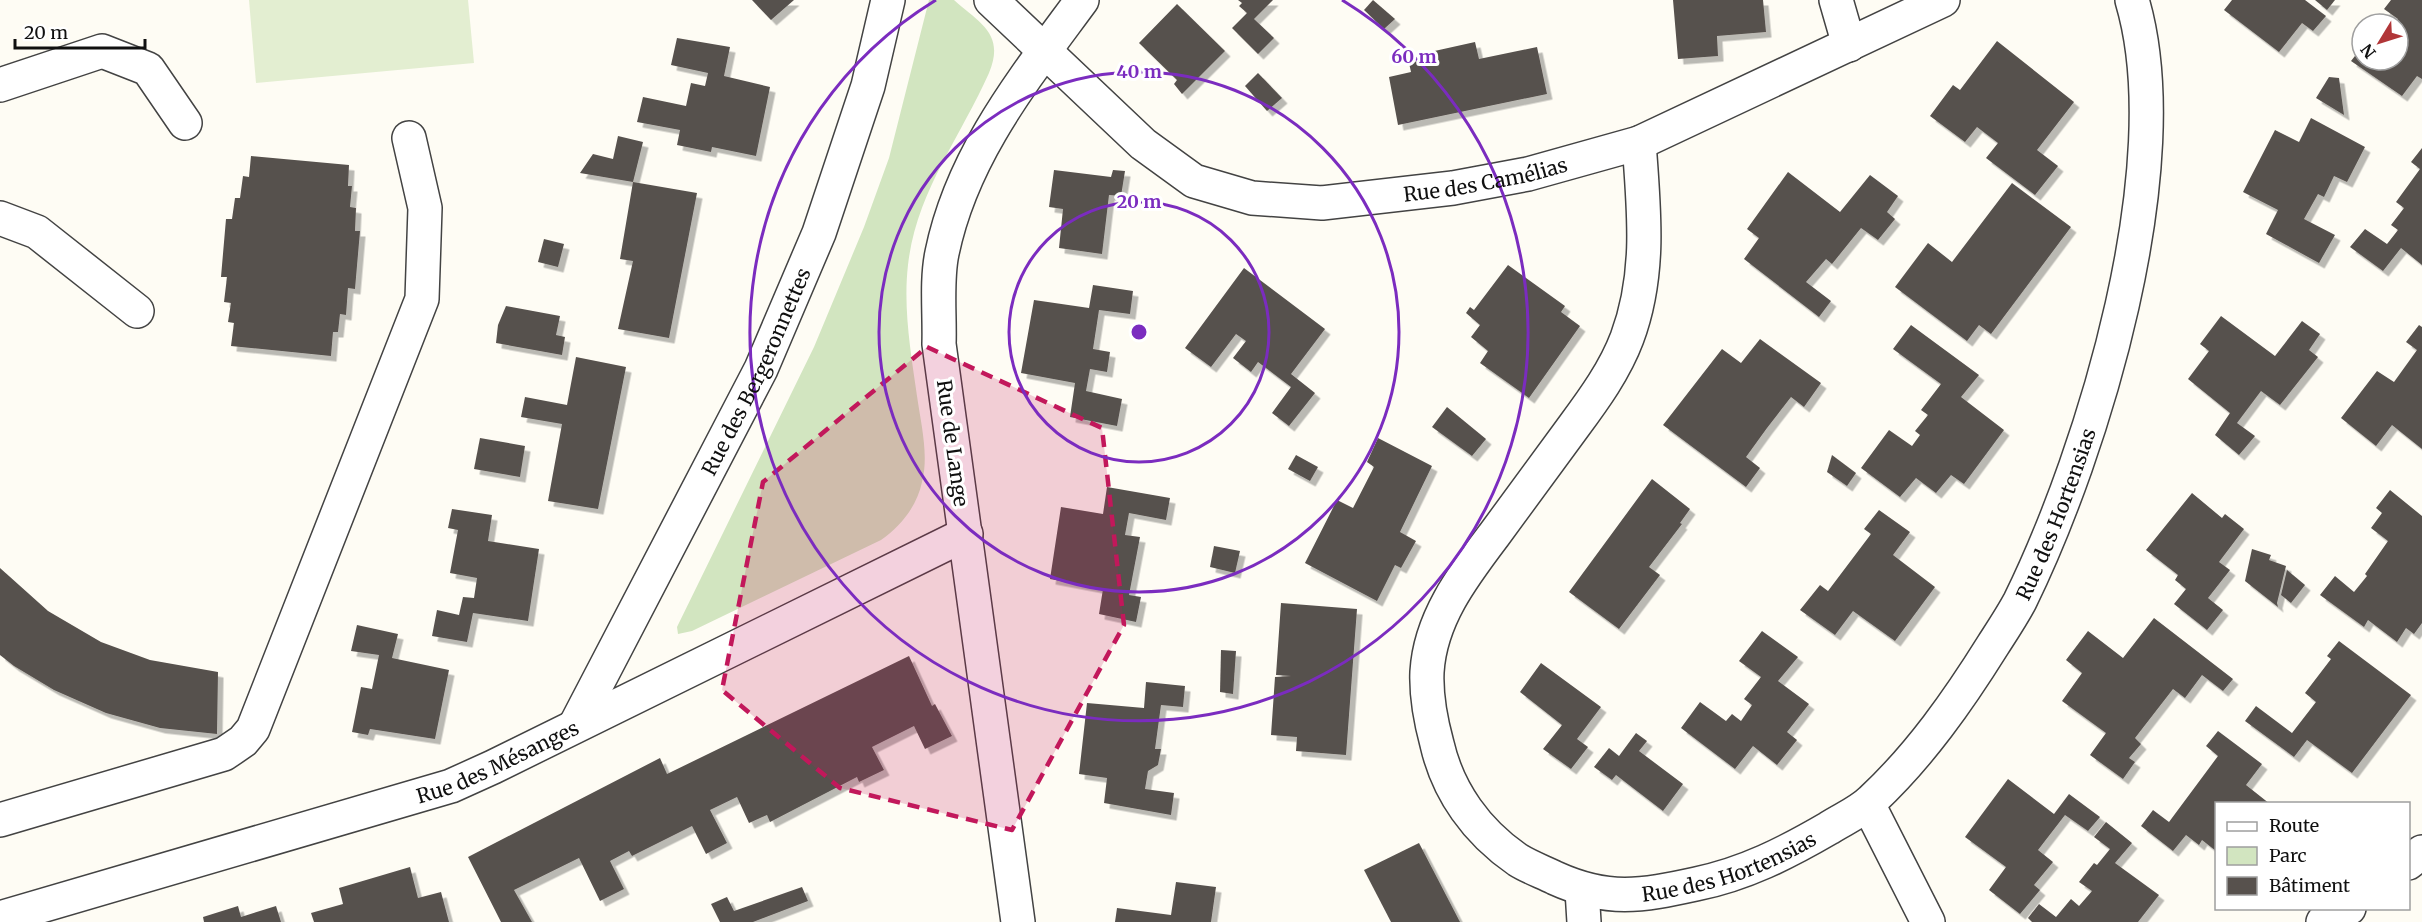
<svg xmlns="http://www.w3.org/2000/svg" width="2422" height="922" viewBox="0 0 2422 922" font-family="Merriweather,serif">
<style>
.green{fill:#d2e5c0}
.pitch{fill:#e3eed1}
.building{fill:#57514d;filter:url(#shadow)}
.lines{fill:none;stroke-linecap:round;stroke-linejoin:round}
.minor-casing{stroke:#434343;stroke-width:36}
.minor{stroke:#fff;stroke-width:33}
.marked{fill:#c2185b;fill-opacity:0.2;stroke:#c2185b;stroke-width:4.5;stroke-dasharray:12 8;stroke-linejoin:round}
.ring{fill:none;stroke:#7b2cbf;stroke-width:3}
.labels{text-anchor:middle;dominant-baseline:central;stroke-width:6;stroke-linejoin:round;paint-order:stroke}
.street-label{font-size:20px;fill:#101010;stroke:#fff}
.centre{fill:#7b2cbf;stroke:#fff;stroke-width:3}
.ring-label{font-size:18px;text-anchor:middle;font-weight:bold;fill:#7b2cbf;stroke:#fff;stroke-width:6;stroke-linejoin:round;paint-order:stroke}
</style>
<defs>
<filter id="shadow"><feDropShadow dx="5.5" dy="5.5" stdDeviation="0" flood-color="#0004"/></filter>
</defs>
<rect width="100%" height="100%" fill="#fefcf4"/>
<path class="green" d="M929 0H954C981 24 1005 34 989 73 960 138 916 193 908 265 903 309 911 353 917 396 921 424 929 455 922 482 917 506 901 526 881 540L692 631 678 634 677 627 814 347 864 227 889 158Z"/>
<path class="pitch" d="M249 0H468L474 63 256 83Z"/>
<g class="building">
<path d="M752 0H794L771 20Z"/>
<path d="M1238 0H1273L1254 19 1274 38 1258 54 1232 28 1247 13 1239 6 1242 3Z"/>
<path d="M1373 0 1395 19 1384 29 1364 10Z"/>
<path d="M1673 0H1763L1766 32 1717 36 1718 56 1678 59Z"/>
<path d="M2232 0H2305L2326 16 2313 31 2302 23 2279 52 2224 10Z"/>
<path d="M2315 0H2335L2327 10Z"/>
<path d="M2391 0H2422V79L2417 76 2402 96 2351 61 2362 47V60H2398V24H2395L2398 19 2384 9Z"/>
<path d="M1177 4 1225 51 1182 94 1174 84 1177 80 1139 43Z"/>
<path d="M677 38 730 47 724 76 770 87 756 156 712 147 711 152 677 145 680 130 637 122 643 97 686 106 691 83 705 86 708 73 671 65Z"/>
<path d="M1997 41 2074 102 2037 150 2058 166 2035 195 1986 158 1998 143 1977 127 1965 142 1930 116 1953 85 1960 90Z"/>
<path d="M1475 42 1479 59 1537 47 1547 94 1398 125 1389 77 1411 72 1409 63 1431 58 1430 52Z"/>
<path d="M1258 73 1282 98 1267 111 1245 86Z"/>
<path d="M2329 77 2339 78 2344 115 2316 98Z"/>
<path d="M2311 118 2365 147 2347 182 2334 176 2324 197 2318 194 2304 219 2335 235 2319 263 2266 234 2278 210 2243 192 2275 130 2299 142Z"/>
<path d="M618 136 643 142 633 182 697 193 669 338 618 329 633 261 620 259 633 182 580 173 593 154 613 159Z"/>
<path d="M2422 148V265L2401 248 2383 271 2350 247 2365 229 2387 244 2398 230 2391 225 2404 208 2396 202 2420 169 2411 162Z"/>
<path d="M251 156 349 165 348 186H352L350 207 356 208 355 231H360L355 289 348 288 346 315 340 314 338 332H333L331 356 231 346 234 323 228 322 231 303 224 302 227 277H221L226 219H232L235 198H240L243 176 249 177Z"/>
<path d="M1054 170 1111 177 1113 170 1125 171 1121 196 1109 195 1102 254 1059 248 1063 209 1049 207Z"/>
<path d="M1788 172 1840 212 1870 175 1898 196 1887 212 1895 219 1878 240 1861 228 1832 264 1826 259 1806 282 1831 301 1819 317 1744 259 1759 238 1747 229Z"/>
<path d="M2012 183 2071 227 1991 334 1979 325 1967 341 1895 287 1928 243 1952 262Z"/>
<path d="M544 239 564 244 558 267 538 262Z"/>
<path d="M1508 265 1565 306 1561 312 1580 326 1529 398 1480 363 1488 351 1471 337 1480 325 1466 313 1470 307 1474 310Z"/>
<path d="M1244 268 1325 329 1291 374 1315 393 1289 426 1272 413 1291 387 1258 362 1251 372 1233 358 1246 341 1236 334 1211 367 1185 348Z"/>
<path d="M1093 285 1133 291 1130 314 1099 310 1093 349 1110 352 1107 372 1090 369 1086 391 1122 399 1117 426 1070 417 1075 383 1021 373 1034 300 1089 308Z"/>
<path d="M506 306 560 316 556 335 565 337 562 355 496 343 498 325Z"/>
<path d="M2221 316 2275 356 2302 321 2320 334 2309 350 2318 357 2280 405 2261 391 2237 423 2255 436 2239 455 2215 435 2230 413 2188 379 2209 351 2200 344Z"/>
<path d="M1911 325 1979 375 1961 397 2004 430 1964 484 1951 475 1936 493 1916 478 1900 497 1861 468 1889 430 1912 446 1920 435 1915 431 1928 415 1921 410 1941 384 1893 349Z"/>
<path d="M2419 325 2422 327V449L2392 425 2376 446 2341 418 2377 371 2394 382 2417 350 2406 342Z"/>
<path d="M1760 339 1821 383 1804 407 1791 397 1767 428 1746 457 1760 468 1746 487 1663 425 1722 349 1741 363Z"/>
<path d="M576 357 626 367 598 509 548 501 562 424 521 417 525 397 567 405Z"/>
<path d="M1447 407 1486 439 1472 456 1432 427Z"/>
<path d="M480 438 525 446 520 477 474 469Z"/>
<path d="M1378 438 1432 466 1400 532 1416 541 1401 568 1395 565 1377 601 1305 563 1337 500 1353 508 1374 467 1367 462Z"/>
<path d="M1296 455 1318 467 1310 481 1288 469Z"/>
<path d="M1832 455 1856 473 1847 486 1827 472Z"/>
<path d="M1652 479 1690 509 1680 523 1682 524 1649 567 1660 575 1619 629 1569 592Z"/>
<path d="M1107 487 1170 498 1166 520 1129 513 1125 535 1140 537 1129 595 1141 597 1136 622 1099 614 1103 589 1050 579 1061 507 1103 514Z"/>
<path d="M2390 490 2422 516V623L2414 634 2406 628 2397 642 2368 620 2364 627 2320 595 2335 576 2354 592 2367 576 2365 574 2388 541 2371 528 2382 513 2376 508Z"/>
<path d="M2192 493 2222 518 2225 514 2244 529 2219 562 2230 570 2208 598 2223 610 2207 630 2174 604 2186 589 2175 580 2178 575 2146 550Z"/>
<path d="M452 509 492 515 488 541 539 549 528 621 473 613 467 642 432 636 437 610 459 615 463 597 474 598 477 578 450 573 458 530 448 528Z"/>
<path d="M1879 510 1910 532 1893 555 1935 587 1895 641 1853 611 1835 635 1800 610 1820 585 1828 591 1871 534 1864 529Z"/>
<path d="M1214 546 1240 551 1235 573 1210 567Z"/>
<path d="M2252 549 2271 555 2269 560 2286 566 2277 603 2278 607 2245 581Z"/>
<path d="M0 568 48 611 101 642 150 660 218 672 217 734 160 728 106 713 54 690 14 666 0 655Z"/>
<path d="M2287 570 2305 585 2291 603 2281 595Z"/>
<path d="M1281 603 1357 609 1346 755 1296 751 1297 737 1271 735 1275 677 1291 676 1276 675Z"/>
<path d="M2154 618 2233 679 2223 691 2202 675 2185 698 2173 689 2135 738 2141 744 2129 758 2135 762 2123 779 2090 755 2106 733 2062 701 2082 673 2066 660 2088 631 2123 658Z"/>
<path d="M357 625 398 634 392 658 449 670 435 739 370 729 368 735 352 732 361 687 372 689 379 655 351 651Z"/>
<path d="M1762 631 1798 657 1778 681 1809 704 1787 732 1797 740 1777 765 1753 746 1735 769 1681 728 1700 702 1726 721 1732 714 1741 721 1752 705 1744 699 1761 677 1739 661Z"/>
<path d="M2339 641 2411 695 2352 773 2307 740 2294 757 2245 721 2256 706 2292 733 2316 702 2305 693 2331 659 2327 656Z"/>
<path d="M1221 650 1236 651 1233 694 1220 692Z"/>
<path d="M909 656 932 706 935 704 952 736 925 749 914 726 872 747 884 770 859 782 857 777 770 822 767 815 749 823 737 797 710 810 727 843 706 854 692 826 632 856 629 851 610 861 624 889 600 901 579 858 514 890 532 922H501L468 857 660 758 667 774Z"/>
<path d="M1541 663 1601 707 1577 739 1588 747 1571 769 1543 749 1562 725 1520 692Z"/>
<path d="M1146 682 1185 686 1183 707 1161 705 1155 749H1161L1158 765 1148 771 1145 789 1174 793 1171 815 1104 803 1107 778 1079 774 1087 703 1144 708Z"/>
<path d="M2218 731 2262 764 2246 785 2270 804H2216V851L2202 840 2199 845 2186 835 2173 851 2141 826 2153 810 2169 822 2218 756 2206 746Z"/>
<path d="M1636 733 1647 741 1639 751 1683 784 1663 811 1616 775 1612 780 1594 767 1609 748 1619 756Z"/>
<path d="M2008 779 2054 814 2069 794 2100 817 2088 831 2065 815 2038 850 2053 862 2034 885 2040 890 2020 914 1989 890 2006 867 1965 837Z"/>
<path d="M2106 822 2132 843 2115 863 2159 895 2138 922H2032L2028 918 2039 904 2056 917 2071 899 2079 906 2092 891 2079 882 2094 863 2097 865 2110 849 2094 837Z"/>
<path d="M1419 843 1460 922H1391L1364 870Z"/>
<path d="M410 867 418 898 441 892 449 922H314L311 913 343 904 339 888Z"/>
<path d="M1176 882 1216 887 1211 922H1115L1117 908 1171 915Z"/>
<path d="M802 887 808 901 753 922H720L711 904 727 897 734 911Z"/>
<path d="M238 906 241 917 276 906 281 922H204L203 917Z"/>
</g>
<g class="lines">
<defs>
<g id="minor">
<path id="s1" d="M991 0 1143 144 1194 181 1252 198 1322 203 1453 188 1528 174 1639 143 1943 0"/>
<path d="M1836 0 1849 45"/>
<path d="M0 85 102 51 148 69 185 123"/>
<path id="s2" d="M1639 143C1644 210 1651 274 1627 338 1615 370 1594 399 1574 426 1547 463 1520 499 1494 535 1463 576 1430 619 1427 672 1426 695 1431 722 1437 744 1448 792 1477 832 1518 860 1529 867 1543 872 1555 878 1608 902 1641 896 1696 884 1745 874 1786 853 1829 828 1843 819 1860 812 1872 800 1920 755 1958 701 1993 645 2002 631 2012 616 2020 601 2094 450 2181 164 2132 0"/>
<path d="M0 218 37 232 137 311"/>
<path id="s3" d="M576 724 761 369 819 233 868 86 888 0"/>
<path d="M1868 804 1928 922"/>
<path d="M0 820 224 754 243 741 253 729 422 299 425 208 409 138"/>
<path d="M2408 863 2422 852"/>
<path d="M1582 890 1584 922"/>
<path id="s4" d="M0 918 451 786 493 767 966 534"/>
<path d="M1018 922 939 344C940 315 936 281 942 253 962 155 1024 79 1082 0"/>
<path d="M2323 922 2349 908"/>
</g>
</defs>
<use href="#minor" class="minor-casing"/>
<use href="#minor" class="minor"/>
</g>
<path class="marked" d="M927 347 1102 428 1124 625 1012 830 840 788 722 690 763 482Z"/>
<g class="ring">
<circle cx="1139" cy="332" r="130"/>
<circle cx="1139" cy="332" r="260"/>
<path d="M1342 0A389 389 0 1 1 936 0"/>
</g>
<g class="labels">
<g class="street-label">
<text stroke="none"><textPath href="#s1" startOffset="568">Rue des Camélias</textPath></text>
<text stroke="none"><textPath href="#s3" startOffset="396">Rue des Bergeronnettes</textPath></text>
<text transform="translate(953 443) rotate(82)">Rue de Lange</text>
<text stroke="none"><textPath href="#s2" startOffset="1533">Rue des Hortensias</textPath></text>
<text stroke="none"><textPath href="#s4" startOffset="522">Rue des Mésanges</textPath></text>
<text stroke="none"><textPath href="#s2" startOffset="1030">Rue des Hortensias</textPath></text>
</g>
</g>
<circle cx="1139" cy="332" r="9" class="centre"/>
<g class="ring-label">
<text x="1414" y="63">60 m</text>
<text x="1139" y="78">40 m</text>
<text x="1139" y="208">20 m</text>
</g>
<rect x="2215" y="802" width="195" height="108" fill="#ffffff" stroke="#9f9f9f" stroke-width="1.5"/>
<rect x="2227" y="822" width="30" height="9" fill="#ffffff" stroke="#9f9f9f" stroke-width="1.5"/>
<text x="2269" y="832" font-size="18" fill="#101010">Route</text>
<rect x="2227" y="847" width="30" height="18" fill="#d2e5c0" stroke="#9f9f9f" stroke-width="1.5"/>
<text x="2269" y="862" font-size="18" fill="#101010">Parc</text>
<rect x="2227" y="877" width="30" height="18" fill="#57514d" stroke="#9f9f9f" stroke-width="1.5"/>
<text x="2269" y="892" font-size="18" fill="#101010">Bâtiment</text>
<g transform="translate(2380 42) rotate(232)"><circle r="28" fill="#ffffff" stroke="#9f9f9f" stroke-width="1.5"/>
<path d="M0-4.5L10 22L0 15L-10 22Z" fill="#b13638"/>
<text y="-9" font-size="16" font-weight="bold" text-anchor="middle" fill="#101010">N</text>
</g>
<path d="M15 39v9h130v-9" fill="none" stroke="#101010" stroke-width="3"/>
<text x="24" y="39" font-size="18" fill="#101010" stroke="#ffffff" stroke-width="4.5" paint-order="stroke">20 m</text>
</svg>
